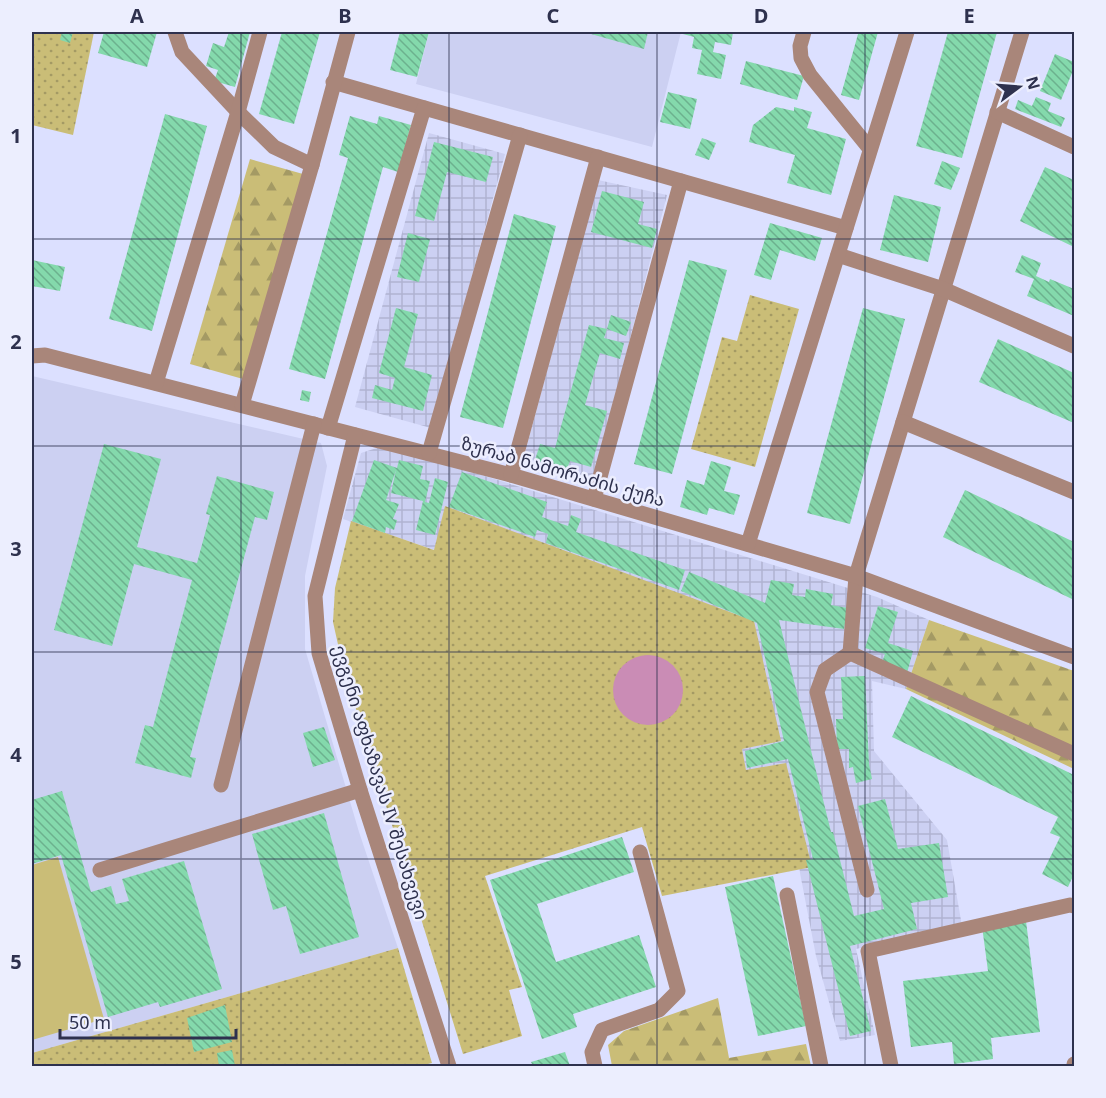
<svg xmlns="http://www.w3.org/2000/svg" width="1106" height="1098" viewBox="0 0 1106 1098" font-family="'Noto Sans','Noto Sans Georgian',sans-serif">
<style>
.built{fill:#ccd0f2}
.industrial{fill:url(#industrial-grid)}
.grass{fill:#cabd77}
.forest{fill:url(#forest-firs)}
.park{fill:url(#park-dots)}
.water{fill:#ca8cb5}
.building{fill:url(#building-back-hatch)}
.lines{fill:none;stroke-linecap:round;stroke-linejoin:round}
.minor{stroke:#a9867a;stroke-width:15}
.grid{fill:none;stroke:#2e314e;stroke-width:1.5;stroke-opacity:0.55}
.labels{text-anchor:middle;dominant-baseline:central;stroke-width:5;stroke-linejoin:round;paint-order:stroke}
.street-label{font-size:18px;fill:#2e314e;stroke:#eceefe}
.neatline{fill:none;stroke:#2e314e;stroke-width:2}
.grid-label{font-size:20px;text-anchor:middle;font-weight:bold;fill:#2e314e}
</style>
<defs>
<pattern id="industrial-grid" width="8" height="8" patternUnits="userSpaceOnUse" patternTransform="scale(1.5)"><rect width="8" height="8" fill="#ccd0f2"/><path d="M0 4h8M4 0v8" fill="none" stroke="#b0b3d1"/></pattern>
<pattern id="forest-firs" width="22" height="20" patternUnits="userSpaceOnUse" patternTransform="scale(1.5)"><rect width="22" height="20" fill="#cabd77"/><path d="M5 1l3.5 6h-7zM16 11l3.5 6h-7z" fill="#a49a64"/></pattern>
<pattern id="park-dots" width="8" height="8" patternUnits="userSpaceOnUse" patternTransform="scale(1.5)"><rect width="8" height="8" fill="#cabd77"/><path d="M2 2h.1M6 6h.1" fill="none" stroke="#a49a64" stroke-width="1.8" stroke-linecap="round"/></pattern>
<pattern id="building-back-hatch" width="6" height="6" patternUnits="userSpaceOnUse" patternTransform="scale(1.5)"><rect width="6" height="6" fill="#84d9ac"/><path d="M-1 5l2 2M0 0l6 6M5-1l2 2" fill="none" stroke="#6cb18e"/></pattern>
</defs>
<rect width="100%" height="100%" fill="#dce0ff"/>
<g class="built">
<path d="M429 32H681L652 147 416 84Z"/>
<path d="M32 376 321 443 327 466 305 576V649L359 832 398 948 32 1053Z"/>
</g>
<g class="industrial">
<path d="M429 133 505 154 431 428 355 407Z"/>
<path d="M598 180 667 195 594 479 528 459 525 453Z"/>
<path d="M383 446 478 474 877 597 929 620 906 689 872 681 874 751 947 840 962 926 856 949 875 1035 840 1041 816 956 800 873 786 763 746 771 742 749 781 740 445 506 435 550 343 519 361 453Z"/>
</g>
<path class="grass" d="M58 857 104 1019 32 1040V865Z"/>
<g class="forest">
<path d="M250 159 303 174 243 379 190 364Z"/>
<path d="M929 620 1074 671V769L906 689Z"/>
<path d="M718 998 729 1058 806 1044 811 1066H612L608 1045 624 1031Z"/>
</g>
<g class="park">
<path d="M32 32H94L73 135 32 125Z"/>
<path d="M750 295 799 309 755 467 691 449 722 337 737 341Z"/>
<path d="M445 506 754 621 781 741 742 749 746 770 786 763 812 867 662 896 642 827 485 876 522 987 509 990 522 1036 463 1054 343 667 333 622 335 588 351 521 434 550Z"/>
<path d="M398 948 432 1063 419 1066H32V1053Z"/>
</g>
<circle class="water" cx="648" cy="690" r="35"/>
<g class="building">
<path d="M62 32H73L70 43 60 40Z"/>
<path d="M104 32H157L147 67 98 53Z"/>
<path d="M229 32H250L235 87 214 81 218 70 206 66 213 43 224 47Z"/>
<path d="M282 32H320L294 124 259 114Z"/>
<path d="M400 32H429L417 77 390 70Z"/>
<path d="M584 32H648L644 49Z"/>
<path d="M684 32H733L731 45 715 42 713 52 726 55 721 79 697 74 702 50 692 48 694 37 683 34Z"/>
<path d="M852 32H878L859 100 841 95 858 34Z"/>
<path d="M948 32H997L962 158 916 146Z"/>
<path d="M1055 54 1074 62V68L1061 100 1040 91Z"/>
<path d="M746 61 804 76 797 100 740 84Z"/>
<path d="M668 92 697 99 690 129 660 122Z"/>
<path d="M1036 97 1051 103 1048 111 1065 118 1061 127 1015 109 1018 100 1032 106Z"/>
<path d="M776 107 794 111V107L812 112 807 128 846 139 831 195 787 183 795 155 749 142 753 125Z"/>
<path d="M165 114 207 126 152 331 109 319Z"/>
<path d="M350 116 377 124 379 116 411 125 398 172 383 167 325 379 289 369 348 158 339 155Z"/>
<path d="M702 138 716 143 709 160 695 155Z"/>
<path d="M434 142 493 157 486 182 447 172 434 221 415 216Z"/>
<path d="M942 161 960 168 951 190 934 184Z"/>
<path d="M1045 167 1074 180V247L1020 221Z"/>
<path d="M602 191 644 202 638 224 657 229 652 248 591 232Z"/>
<path d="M894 195 941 207 928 262 880 250Z"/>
<path d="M514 214 556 226 503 428 460 417Z"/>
<path d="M770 223 822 238 815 261 780 250 771 280 754 275Z"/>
<path d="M408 233 430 239 419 282 397 277Z"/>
<path d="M1022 255 1041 263 1036 276 1049 282 1050 279 1074 289V316L1027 296 1034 279 1015 272Z"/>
<path d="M32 260 65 267 60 291 32 286Z"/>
<path d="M689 260 727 270 672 474 634 464Z"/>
<path d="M396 308 418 314 404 367 432 375 423 411 372 398 375 385 392 390 395 378 379 373Z"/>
<path d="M863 308 905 319 850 524 807 513Z"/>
<path d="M611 315 631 322 626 336 607 329 604 338 624 343 620 359 600 353 585 405 607 411 591 467 570 461 567 469 535 460 540 444 555 448 589 325 607 329Z"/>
<path d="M998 339 1074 373V423L979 382Z"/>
<path d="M302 390 311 392 309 402 300 400Z"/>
<path d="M104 444 161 459 137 547 197 563 210 515 206 514 217 476 274 492 267 520 255 517 190 757 196 758 191 778 135 763 145 725 153 727 192 580 134 564 112 646 54 630Z"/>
<path d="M374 460 397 468 399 460 423 466 420 479 430 481 425 502 429 503 435 478 448 482 435 535 416 530 423 501 391 493 396 470 386 500 399 504 393 519 397 520 394 530 386 527 385 533 352 521Z"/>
<path d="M711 461 731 467 724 491 740 495 734 515 709 508 707 515 680 507 687 480 704 485Z"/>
<path d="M462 472 547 502 542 517 568 526 571 515 581 519 576 532 685 570 679 590 546 543 548 534 537 530 535 537 449 507Z"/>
<path d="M965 490 1074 542V600L943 537Z"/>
<path d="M689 572 765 603 771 580 794 584 792 595 805 597 806 589 833 594 831 605 848 608 844 629 779 620 831 832H833L854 916 884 909 858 806 885 799 898 849 939 843 948 897 911 903 917 929 850 946 871 1031 850 1036 806 860 813 859 788 759 747 768 745 751 784 741 757 623 681 591Z"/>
<path d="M878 606 898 612 888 643 913 651 907 673 881 665 885 654 865 648Z"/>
<path d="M865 676 869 764 872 779 856 783 853 767 849 768V749H837L836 719H843L841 677Z"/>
<path d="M911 696 1074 775V874L1068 887 1042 874 1060 837 1050 833 1058 817 892 737Z"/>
<path d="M324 727 335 760 313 767 303 733Z"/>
<path d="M62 791 91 892 111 886 116 904 129 901 122 879 184 861 222 989 160 1007 158 1002 108 1017 61 855 32 864V800Z"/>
<path d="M324 813 359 937 300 954 286 906 273 910 252 834Z"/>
<path d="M622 837 634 872 537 904 556 962 639 935 656 987 573 1014 577 1027 542 1039 490 880Z"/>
<path d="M773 876 806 1026 758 1036 725 887Z"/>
<path d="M1026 921 1040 1032 991 1038 993 1059 954 1064 952 1042 911 1047 903 981 988 971 982 926Z"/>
<path d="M225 1005 232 1042 194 1052 187 1018Z"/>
<path d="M232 1050 235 1066H219L217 1053Z"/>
<path d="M565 1052 570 1066H533L531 1062Z"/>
</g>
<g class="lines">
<g class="minor">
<path d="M175 32 182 52 238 112 274 147 312 165"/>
<path d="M804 32 800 46 801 58 810 75 870 149"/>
<path d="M1022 32 856 576 850 653 1074 754"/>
<path d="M333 82 846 228"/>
<path d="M997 112 1074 147"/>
<path d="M838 255 943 289 1074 346"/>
<path d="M32 356 45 355 511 475 856 576 1074 657"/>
<path d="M156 383 238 112 260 32"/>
<path d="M242 405 312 165 348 32"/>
<path d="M903 422 1074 492"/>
<path d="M328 428 424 108"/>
<path d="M355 435 315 596 319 653 360 790 449 1066"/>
<path d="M429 453 520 135"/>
<path d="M511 475 598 157"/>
<path d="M594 499 681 181"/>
<path d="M748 544 907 32"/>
<path d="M850 653 825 670 817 692 867 890"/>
<path d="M221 785 314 424"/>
<path d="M100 870 360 790"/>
<path d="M787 895 821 1066"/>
<path d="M595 1066 592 1052 602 1030 659 1010 678 991 640 852"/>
<path d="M891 1066 868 951 1070 905 1074 906"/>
<path d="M1074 1066V1064"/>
</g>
</g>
<path class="grid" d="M241 32V1066M449 32V1066M657 32V1066M865 32V1066M32 239H1074M32 446H1074M32 652H1074M32 859H1074"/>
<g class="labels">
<g class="street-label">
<text transform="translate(563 471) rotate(16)">ზურაბ ნამორაძის ქუჩა</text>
<text transform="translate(381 782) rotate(73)">ევგენი აფხაზავას IV შესახვევი</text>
</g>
</g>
<rect width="1106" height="1098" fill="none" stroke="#eceefe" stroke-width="66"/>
<g transform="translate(1019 87) rotate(74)" stroke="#eceefe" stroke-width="4.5" paint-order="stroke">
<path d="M0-4.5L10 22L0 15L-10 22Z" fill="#2e314e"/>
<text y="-9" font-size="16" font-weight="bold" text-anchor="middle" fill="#2e314e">N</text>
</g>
<path d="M60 1029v9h176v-9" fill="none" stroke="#2e314e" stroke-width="3"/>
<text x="69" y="1029" font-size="18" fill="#2e314e" stroke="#eceefe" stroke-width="4.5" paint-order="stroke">50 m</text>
<rect x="33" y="33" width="1040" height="1032" class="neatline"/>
<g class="grid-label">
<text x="137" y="23">A</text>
<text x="345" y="23">B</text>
<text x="553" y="23">C</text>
<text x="761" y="23">D</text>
<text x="969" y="23">E</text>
<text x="16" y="143">1</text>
<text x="16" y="349">2</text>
<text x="16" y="556">3</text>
<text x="16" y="762">4</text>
<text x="16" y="969">5</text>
</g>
</svg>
